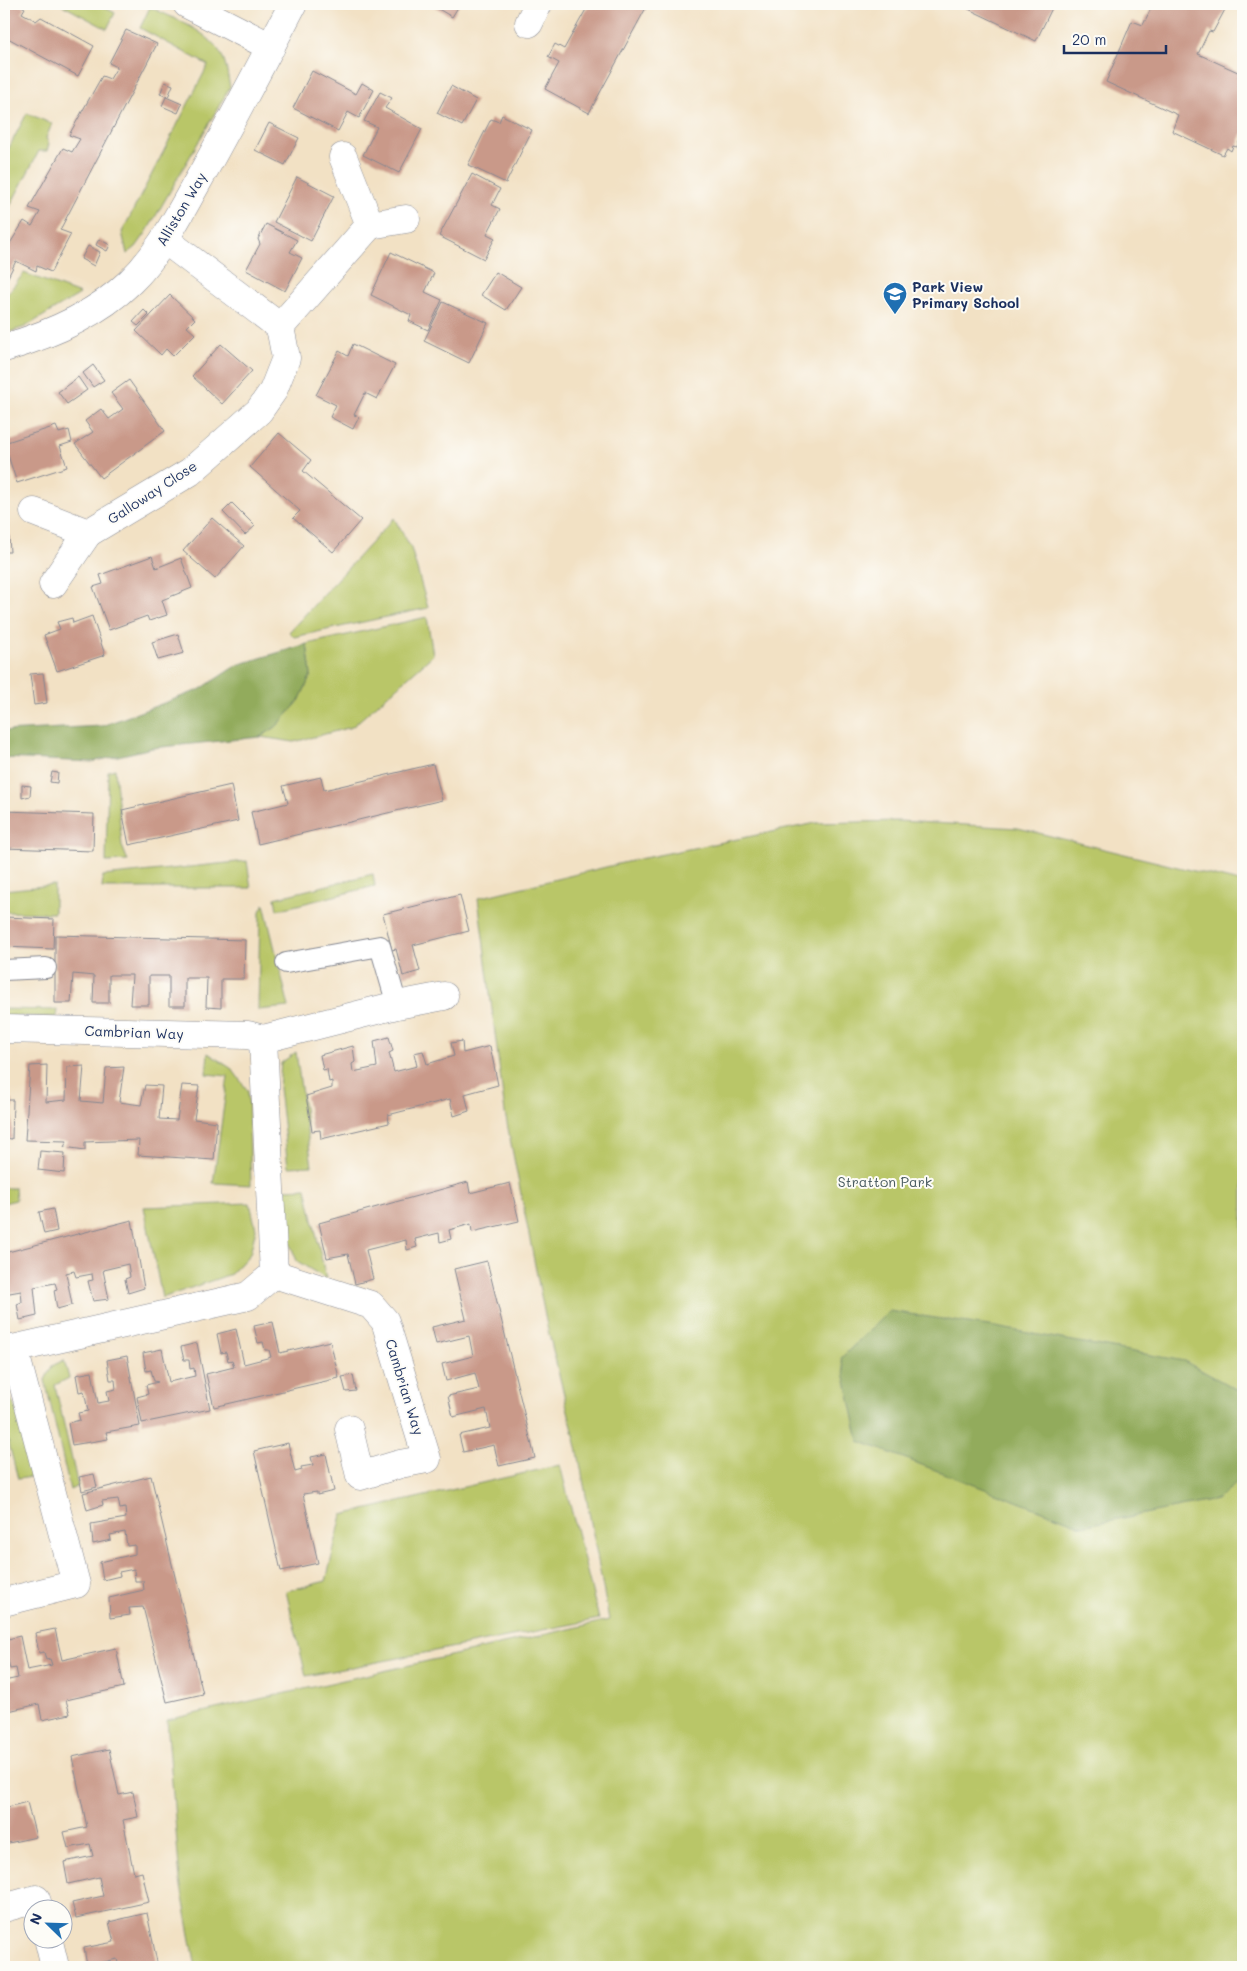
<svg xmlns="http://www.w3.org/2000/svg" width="1247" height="1971" viewBox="0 0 1247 1971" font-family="Mali,sans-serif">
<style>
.green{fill:#b9c668;stroke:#6a7a63}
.forest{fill:#92ab5c;stroke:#566d5d}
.building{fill:#c99989}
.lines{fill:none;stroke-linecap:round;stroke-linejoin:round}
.service-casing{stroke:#868891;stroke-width:22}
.minor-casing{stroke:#868891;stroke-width:29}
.service{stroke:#fff;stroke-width:20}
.minor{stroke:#fff;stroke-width:28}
.labels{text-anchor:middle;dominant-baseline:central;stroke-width:4;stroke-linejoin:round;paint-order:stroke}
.street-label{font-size:14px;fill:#1b2f5e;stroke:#fdfcf7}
.poi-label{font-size:14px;font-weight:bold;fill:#1b2f5e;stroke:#fdfcf7;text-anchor:start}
.park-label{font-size:14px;fill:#4a5c61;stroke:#fdfcf7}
</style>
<rect width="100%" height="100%" fill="#fdfcf7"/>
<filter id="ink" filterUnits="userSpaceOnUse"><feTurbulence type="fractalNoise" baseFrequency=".02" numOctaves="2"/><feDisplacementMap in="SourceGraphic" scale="10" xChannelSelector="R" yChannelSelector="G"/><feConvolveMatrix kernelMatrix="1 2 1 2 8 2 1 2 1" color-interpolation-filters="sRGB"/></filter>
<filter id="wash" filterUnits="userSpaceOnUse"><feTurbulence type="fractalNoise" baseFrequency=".0096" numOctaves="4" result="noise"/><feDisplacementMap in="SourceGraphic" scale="20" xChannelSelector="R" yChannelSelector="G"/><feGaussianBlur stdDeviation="1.12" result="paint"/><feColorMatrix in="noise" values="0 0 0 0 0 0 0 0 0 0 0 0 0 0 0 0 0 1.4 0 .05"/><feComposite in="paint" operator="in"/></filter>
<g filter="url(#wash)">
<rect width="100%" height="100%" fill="#f2e1c4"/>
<g class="green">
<path d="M60 4H98L115 13 107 29Z"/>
<path d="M150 7C176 20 212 31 224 60 227 68 228 78 230 87L146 233 136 247 127 254 122 232 208 65 140 28Z"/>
<path d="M27 113 52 124 46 138 49 144 47 151H39L8 210 10 216 5 225H4V157Z"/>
<path d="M24 273 80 294 25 327 4 334V298Z"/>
<path d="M394 518 411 548 428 608 294 637 289 632Z"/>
<path d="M427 617 433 655 352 727 294 742 260 737 276 727 299 701 311 675 307 644Z"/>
<path d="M115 769 122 846 128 861 106 862 108 771Z"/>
<path d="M898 821 1018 828 1243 883V1967H196L180 1881 167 1720 609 1620 577 1447 547 1326 505 1113 478 898 639 859 816 823Z"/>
<path d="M247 861 251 888H102L103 876Z"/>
<path d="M373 874 375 886 277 910 275 898Z"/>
<path d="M54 885V913L4 912V890Z"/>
<path d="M264 904 289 1007 258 1010 260 911Z"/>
<path d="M4 1009 57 1010 56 1017 4 1016Z"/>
<path d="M296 1052 312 1166 288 1167 279 1088 281 1063Z"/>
<path d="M208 1053 232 1069 248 1091 251 1185 213 1183 228 1076 206 1074Z"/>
<path d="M4 1188H15L16 1200 4 1203Z"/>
<path d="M306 1188 326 1279 297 1261 288 1239 285 1189Z"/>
<path d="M250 1203 256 1229 250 1254 231 1274 162 1298 144 1207Z"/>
<path d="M64 1360 69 1378 55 1385 78 1486 70 1490 45 1380 52 1366Z"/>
<path d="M4 1391C22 1407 26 1453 32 1477L18 1479 4 1425Z"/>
<path d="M560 1465 599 1619 306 1676 286 1591 326 1581 342 1515Z"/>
</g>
<g class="forest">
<path d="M307 644 311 675 299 701 276 727 260 737 152 748 92 762 4 758V731L102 726 199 690 237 665Z"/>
<path d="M889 1311 995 1327 1184 1361 1243 1393V1478L1216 1500 1082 1526 859 1441 841 1358Z"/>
</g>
<g id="blocks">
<g class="building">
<path d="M4 4H18L25 8 22 13 36 21 41 17 94 46 78 76 4 36Z"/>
<path d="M430 4H460L452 17Z"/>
<path d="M589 4H648L589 113 545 89 559 63 548 57 555 44 564 49Z"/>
<path d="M958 4H1054L1036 41Z"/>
<path d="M1153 4H1228L1213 32 1209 31 1198 54 1240 73 1238 77 1243 79V132L1237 147 1233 146 1231 151 1227 148 1223 155 1172 131 1178 115 1106 82 1132 21 1143 25Z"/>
<path d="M126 30 157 44 60 230 71 234 51 272 37 266 36 271 16 261 4 285V242L9 245 24 221 32 226 40 212 29 208 63 148 72 152 80 139 69 135 102 76 110 79 117 67 109 63Z"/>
<path d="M312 71 356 94 362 83 374 90 359 118 348 112 338 131 293 108Z"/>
<path d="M165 82 173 85 168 97 160 94Z"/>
<path d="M451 86 476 100 462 126 437 113Z"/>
<path d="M380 92 392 98 385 108 422 129 399 173 363 155 377 127 364 121Z"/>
<path d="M166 97 182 104 178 113 162 106Z"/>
<path d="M502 115 532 130 506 183 468 165 491 119 499 122Z"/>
<path d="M269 123 299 138 285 165 255 150Z"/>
<path d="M472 174 500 189 492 205 500 209 487 234 495 238 484 259 439 236Z"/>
<path d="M297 177 334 196 311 241 274 222Z"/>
<path d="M266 224 297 240 290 252 302 258 285 291 246 270 260 244 258 239Z"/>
<path d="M99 239 110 245 107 251 96 245Z"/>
<path d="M88 246 100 252 94 266 81 259Z"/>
<path d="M391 252 434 273 425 292 442 300 428 330 409 321 411 315 371 295Z"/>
<path d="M496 272 521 287 506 310 481 295Z"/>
<path d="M170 295 195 319 187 327 195 334 173 356 166 349 161 355 136 331Z"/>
<path d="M443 302 488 323 469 363 424 341Z"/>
<path d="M144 310 149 315 138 326 133 322Z"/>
<path d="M221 344 252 371 222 404 192 376Z"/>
<path d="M353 344 395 365 377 399 365 393 354 415 359 417 353 429 330 417 336 405 316 395 339 351 348 356Z"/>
<path d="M93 365 104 380 93 387 83 373Z"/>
<path d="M78 377 87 390 67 404 58 392Z"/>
<path d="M129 380 165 431 101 478 75 444 93 432 85 421 101 409 109 419 123 409 111 393Z"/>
<path d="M56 426 59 433 69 430 72 442 60 446 67 467 17 483 4 443Z"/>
<path d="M279 433 311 460 303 471 361 520 333 552 293 518 300 511 250 467Z"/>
<path d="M232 503 255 526 245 535 223 512Z"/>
<path d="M212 518 244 546 215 579 183 551Z"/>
<path d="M4 523H8L10 552H4Z"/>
<path d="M152 556 156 568 181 558 192 588 162 600 167 615 149 621 147 616 109 630 93 587 103 584 100 575Z"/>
<path d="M92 616 105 655 57 671 44 635 60 629 57 622 72 618 73 623Z"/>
<path d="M178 634 184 653 158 660 152 642Z"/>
<path d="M43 673 47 703 34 705 30 674Z"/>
<path d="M433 764 442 800 258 844 251 812 288 803 283 786 321 777 324 790Z"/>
<path d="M52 772 58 773 57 783 50 782Z"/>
<path d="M22 785 31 786 30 796 22 798Z"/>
<path d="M231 785 238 821 129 845 122 810Z"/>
<path d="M4 811 94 814 93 851 4 848Z"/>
<path d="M460 895 469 931 413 945 420 971 403 976 396 949 392 950 383 914Z"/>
<path d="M4 917 54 919 53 949 4 947Z"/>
<path d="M55 935 245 940 244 979H221V1008L206 1007 207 978H185V1006H169V976H149V1005H130L132 975H109V1003H93L94 976 73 974 71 1003H55Z"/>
<path d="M389 1037 393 1051 389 1053 394 1072 417 1066 414 1053 423 1051 427 1064 454 1056 451 1043 462 1041 463 1053 490 1046 498 1085 465 1094 469 1111 454 1116 450 1099 388 1115 389 1123 321 1139 320 1130 312 1131 306 1096 332 1088V1081L329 1082 327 1069 323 1070 320 1055 353 1046 355 1062 352 1064 353 1072 377 1067 374 1041Z"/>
<path d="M47 1065 46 1102 66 1100 67 1067 84 1066 81 1101 103 1103 106 1068 124 1067 119 1102 141 1105 145 1085 162 1086 159 1119 177 1120 182 1085 199 1086 194 1119 217 1122 214 1160 138 1155 139 1140 85 1142V1150L64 1147 67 1141 25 1140 30 1066Z"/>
<path d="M4 1100H13L12 1139 4 1138Z"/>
<path d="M40 1151 65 1153 64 1173 38 1170Z"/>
<path d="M468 1182 470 1193 510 1183 519 1221 472 1232 471 1224 449 1230 451 1239 440 1242 439 1233 415 1239 417 1247 407 1250 406 1240 366 1250 373 1279 355 1284 348 1254 327 1258 319 1223Z"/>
<path d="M53 1209 57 1231 44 1234 39 1212Z"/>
<path d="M132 1220 144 1288 128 1293 125 1279 130 1277 128 1264 103 1270 109 1299 93 1301 88 1281 93 1280 92 1274 76 1277 74 1271 66 1273 72 1305 57 1309 54 1290 57 1289 55 1283 34 1287 37 1316 20 1320 17 1304 22 1302 21 1291 4 1294V1253Z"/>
<path d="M487 1261 535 1458 499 1466 494 1445 463 1452 459 1435 490 1428 486 1409 453 1417 448 1396 479 1389 475 1373 446 1381 442 1364 473 1356 469 1336 436 1344 432 1327 466 1319 454 1269Z"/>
<path d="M273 1322 280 1353 330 1341 339 1378 214 1407 206 1374 234 1367 232 1360 228 1361 226 1352 221 1353 217 1334 236 1329 244 1364 271 1357 269 1350H265L263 1342 258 1343 254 1326Z"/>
<path d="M197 1343 210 1409 142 1423 137 1397 148 1394 146 1385 158 1382 154 1381 151 1370 146 1371 143 1353 162 1349 169 1382 195 1376 194 1368 190 1369 189 1360H184L181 1347Z"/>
<path d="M127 1356 140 1426 106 1432 108 1439 72 1445 68 1423 80 1420 78 1413 88 1411 84 1391 79 1392 76 1375 92 1372 98 1403 109 1401 107 1391 116 1389 115 1380H110L107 1360Z"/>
<path d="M353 1375 356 1391 346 1392 342 1377Z"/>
<path d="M4 1440 9 1455 4 1457Z"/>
<path d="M288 1443 295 1472 302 1470 301 1467 313 1465 311 1457 326 1454 334 1491 317 1495V1492L303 1494 318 1563 281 1571 254 1451Z"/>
<path d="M94 1474 97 1487 82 1491 79 1477Z"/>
<path d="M151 1476 203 1694 167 1702 143 1607 129 1608 130 1615 110 1618 109 1598 144 1590 143 1581H135L134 1569 119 1572 120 1576 103 1580 100 1562 135 1554V1545L127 1546 125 1532 110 1535 111 1540 93 1544 91 1524 126 1518 125 1508 120 1509 118 1499 102 1501 103 1505 87 1510 83 1493Z"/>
<path d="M55 1629 62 1660 116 1648 124 1687 66 1700 70 1714 42 1720 39 1704 4 1712V1681L18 1678 16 1668 10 1669 8 1660H4V1640L20 1636 27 1670 52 1665 50 1659 46 1660 44 1652 39 1653 35 1633Z"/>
<path d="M109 1749 119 1795 133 1792 138 1817 123 1820 134 1874 142 1872 149 1902 76 1918 72 1903 103 1896 99 1877 68 1884 64 1862 93 1856 90 1844 68 1848 64 1832 87 1827 72 1757Z"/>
<path d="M27 1802 36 1837 4 1844V1808Z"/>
<path d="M147 1913 158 1967H119L117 1959 87 1966 84 1948 114 1942 109 1922Z"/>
</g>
</g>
</g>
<g filter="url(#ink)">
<use href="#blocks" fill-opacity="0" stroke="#868891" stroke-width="1"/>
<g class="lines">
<defs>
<g id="service">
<path d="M286 963 380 946 397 1005"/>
<path d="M4 970 46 968"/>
</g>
<g id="minor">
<path d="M187 4 271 47"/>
<path d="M529 23 538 4"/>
<path d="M343 157 370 225 406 219"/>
<path d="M165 240 280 327"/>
<path d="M4 348C49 335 96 315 130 282 160 253 178 216 198 181 231 123 262 63 293 4"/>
<path d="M34 512 88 533 53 584"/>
<path d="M88 533 190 472 259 411 273 391 286 358 280 327 370 225"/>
<path d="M4 1029 248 1035 263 1039 274 1274 248 1296 4 1351"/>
<path d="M263 1039 397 1005 444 996"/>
<path d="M274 1274 371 1305 385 1321 427 1459 400 1464 360 1476 349 1429"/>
<path d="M4 1602 76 1584 14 1349"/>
<path d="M4 1908 36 1899 39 1908"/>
<path d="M48 1938 55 1967"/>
</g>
</defs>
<use href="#service" class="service-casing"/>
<use href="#minor" class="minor-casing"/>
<use href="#service" class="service"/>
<use href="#minor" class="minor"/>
</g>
</g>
<defs>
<symbol id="school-pin" viewBox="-11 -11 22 30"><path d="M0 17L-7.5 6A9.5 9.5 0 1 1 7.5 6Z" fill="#1f6fb2" stroke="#fdfcf7"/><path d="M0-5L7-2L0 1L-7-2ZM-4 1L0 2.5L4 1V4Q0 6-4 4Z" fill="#fff"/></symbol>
</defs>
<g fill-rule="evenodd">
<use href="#school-pin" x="881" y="280" width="28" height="38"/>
</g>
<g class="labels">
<g class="street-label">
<text transform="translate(181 209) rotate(-59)">Alliston Way</text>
<text transform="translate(152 492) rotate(-33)">Galloway Close</text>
<text transform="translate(134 1032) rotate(2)">Cambrian Way</text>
<text transform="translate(405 1387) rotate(73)">Cambrian Way</text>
</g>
<g class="poi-label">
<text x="912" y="286">Park View<tspan x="912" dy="16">Primary School</tspan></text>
</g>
<g class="park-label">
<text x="885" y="1181">Stratton Park</text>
</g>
</g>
<rect width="1247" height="1971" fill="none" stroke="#fdfcf7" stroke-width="20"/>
<g transform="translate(48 1924) rotate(293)"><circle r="24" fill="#fdfcf7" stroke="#a3aaba"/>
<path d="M0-4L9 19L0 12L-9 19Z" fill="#1f6fb2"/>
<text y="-8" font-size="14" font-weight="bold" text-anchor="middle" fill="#1b2f5e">N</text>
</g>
<path d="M1064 45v8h102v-8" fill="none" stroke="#1b2f5e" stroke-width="2.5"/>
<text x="1072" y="45" font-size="15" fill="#1b2f5e" stroke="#fdfcf7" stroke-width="4" paint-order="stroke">20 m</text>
</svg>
